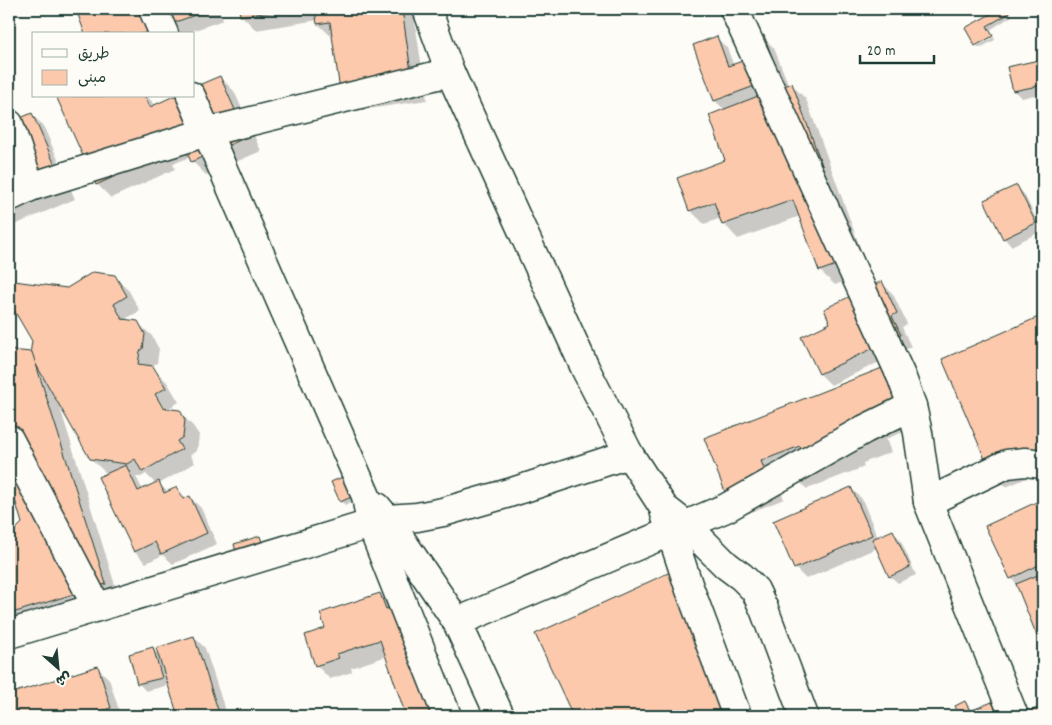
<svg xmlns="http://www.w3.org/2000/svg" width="1052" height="725" viewBox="0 0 1052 725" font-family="Dekko,'Playpen Sans Arabic',sans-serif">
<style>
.shadow{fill:#0003;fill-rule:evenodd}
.building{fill:#fcc9ad;stroke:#1f3d34}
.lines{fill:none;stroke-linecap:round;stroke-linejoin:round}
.minor-casing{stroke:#1f3d34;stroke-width:31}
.minor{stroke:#fdfcf7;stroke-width:28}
</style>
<rect width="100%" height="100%" fill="#fdfcf7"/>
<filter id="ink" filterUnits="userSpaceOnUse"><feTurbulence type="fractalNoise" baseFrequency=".02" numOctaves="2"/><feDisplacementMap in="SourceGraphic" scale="10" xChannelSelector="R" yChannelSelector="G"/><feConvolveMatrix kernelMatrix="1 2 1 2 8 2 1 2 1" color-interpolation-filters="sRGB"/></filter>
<g filter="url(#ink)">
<g class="shadow">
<path d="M78 9H219L223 20 184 34H86Z"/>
<path d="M241 9H413L427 100 356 111 342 97 333 38 318 24V20L256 30 242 16Z"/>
<path d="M1003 9H1007L1012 16 990 30 992 34 976 44 967 29Z"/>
<path d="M716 37 727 48 734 66 755 58 763 37 774 48 789 86 792 85 806 99 869 272 835 285 820 271 800 216 738 239 724 224 721 218 704 224 690 210 727 161 725 110 715 101 695 46Z"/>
<path d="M994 37 995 40 980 48 977 46Z"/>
<path d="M1043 60V93L1022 98 1014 91 1009 67Z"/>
<path d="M220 77 234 91 261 151 206 175 192 161 190 157 173 164 175 169 111 198 97 184 57 96H147L156 106Z"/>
<path d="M31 114 43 125 75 199 12 226 9 223V124Z"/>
<path d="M1016 186 1024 194 1042 231 1011 246 1004 238Z"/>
<path d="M114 276 129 291 140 311 127 318 128 321 137 322 152 336 159 349 157 363 154 365 153 368 167 382 179 402 166 410 179 412 193 426 199 435 197 451 190 455 195 463 159 484 168 492 177 488 187 499 190 497 201 508 217 544 173 564 163 555 146 563 135 552 117 512 107 474 91 459 58 401 119 598 9 633V538L24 523 9 475V351L31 353 67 289ZM146 474 156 484 143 490 136 477H141Z"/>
<path d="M882 283 893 294 907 324 902 327 911 347 831 385 820 374 832 324Z"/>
<path d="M1043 316V471L1006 487 992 473 943 359Z"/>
<path d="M914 377 931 421 886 439 891 452 863 463 864 467 807 489 793 475H774L784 499 744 515 730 501 705 439Z"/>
<path d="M333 483 365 496 345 505 341 501Z"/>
<path d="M851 488 862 499 878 538 892 531 900 539 916 575 898 583 890 576 877 548 806 579 795 568Z"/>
<path d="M1043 500V648L1017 584 1011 578 987 527Z"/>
<path d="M693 584 754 716H574L537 635Z"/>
<path d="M380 594 393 608 454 716H407L387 656 351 668 352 672 330 679 316 665 327 629Z"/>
<path d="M194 637 205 648 227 716H179L169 685 146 691 139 684 130 655 152 649 159 655Z"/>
<path d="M98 668 109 679 121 716H12L9 705V696Z"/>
<path d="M965 703 973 711 992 703 1005 716H961L957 706Z"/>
</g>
<g class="building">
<path d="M76 9H212L142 34H85Z"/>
<path d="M239 9H290L240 16Z"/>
<path d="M315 9H402L413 86 341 97 330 22 317 24Z"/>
<path d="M1000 9H1007L1010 13 987 26 993 36 975 46 965 28Z"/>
<path d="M764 35 779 77 714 101 693 45 717 36 728 66 754 57 748 41Z"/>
<path d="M1043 59V85L1013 91 1007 67Z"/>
<path d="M220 76 247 137 191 162 182 140 162 155 96 185 56 96H145L150 107 174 96H194V87Z"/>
<path d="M792 83 856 258 819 271 793 200 722 225 714 202 689 211 677 178 725 160 709 115Z"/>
<path d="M32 113 65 188 9 212V123Z"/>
<path d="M1017 185 1036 223 1003 239 984 200Z"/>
<path d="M93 272 115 275 127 296 114 304 122 319 138 321 145 334 143 349 140 351 138 364 153 366 166 388 155 394 163 408 180 410 185 420 183 437 177 441 182 449 142 472 135 459 127 464 90 459 30 354 32 341 11 305 14 281 67 288Z"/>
<path d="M882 281 897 313 892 316 901 335 819 374 801 337 830 323 824 309Z"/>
<path d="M1043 315V451L991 473 942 359Z"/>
<path d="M9 350 32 352 106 584 9 614V536L22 523 9 480Z"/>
<path d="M900 361 918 407 850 449 851 453 792 476 804 455 800 446 761 461 771 485 729 502 704 438Z"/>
<path d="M126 465 138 491 159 481 164 493 177 487 183 499 190 496 207 533 161 554 155 542 134 552 98 477Z"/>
<path d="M354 472 363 492 340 502 331 482Z"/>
<path d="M851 487 872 535 794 569 773 521Z"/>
<path d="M1043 499V563L1010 579 985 526Z"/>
<path d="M893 530 910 567 889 577 872 539Z"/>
<path d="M260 536 264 548 237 556 234 544Z"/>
<path d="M679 568 747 716H573L535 634Z"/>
<path d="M1043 573V651L1016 584Z"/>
<path d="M380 593 386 609 407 602 446 716H406L380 640 337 654 339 658 315 666 305 635 325 628 320 613Z"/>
<path d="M194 636 220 716H178L156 648Z"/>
<path d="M153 647 162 678 137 684 129 654Z"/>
<path d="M98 666 111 708 83 716H11L9 709V694Z"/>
<path d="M965 701 970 711 992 702 999 716H960L955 706Z"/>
<path d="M1037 708 1041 716H1019Z"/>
</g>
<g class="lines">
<defs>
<g id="minor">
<path d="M153 9 164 34"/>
<path d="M427 9 450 72 586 370 629 454 664 508 687 526 726 565 742 577 755 590 764 609 804 716"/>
<path d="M734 9 902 378 912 406 918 433 928 502 1014 716"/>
<path d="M191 96 366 496 371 524 447 716"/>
<path d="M9 124 30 187"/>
<path d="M9 197 30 187 207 132 450 72"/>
<path d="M9 439 97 607"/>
<path d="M928 502 1007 464 1025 462 1043 464"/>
<path d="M377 507 387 519 457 622 500 716"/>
<path d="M665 514 689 587 737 716"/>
<path d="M457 622 726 508 865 429 912 406"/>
<path d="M9 634 387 519 417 517 443 512 509 493 629 454"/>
</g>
</defs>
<use href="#minor" class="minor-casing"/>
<use href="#minor" class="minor"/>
</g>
</g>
<rect width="1052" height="725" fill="none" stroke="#fdfcf7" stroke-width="30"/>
<rect x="15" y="15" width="1022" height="695" fill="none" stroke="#1f3d34" stroke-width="2" filter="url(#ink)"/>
<rect x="32" y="32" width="162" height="65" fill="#fdfcf7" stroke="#a4b0a9"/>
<rect x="42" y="49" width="25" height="8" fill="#fdfcf7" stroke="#a4b0a9"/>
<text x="78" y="58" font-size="15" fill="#1f3d34">طريق</text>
<rect x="42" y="70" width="25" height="15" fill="#fcc9ad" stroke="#a4b0a9"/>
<text x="78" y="82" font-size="15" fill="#1f3d34">مبنى</text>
<g transform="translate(58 668) rotate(153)" stroke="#fdfcf7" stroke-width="4" paint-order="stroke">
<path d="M0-4L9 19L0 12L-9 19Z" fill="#1f3d34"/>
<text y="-8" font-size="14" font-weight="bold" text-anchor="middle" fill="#1f3d34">ش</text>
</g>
<path d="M860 55v8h74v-8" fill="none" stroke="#1f3d34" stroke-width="2.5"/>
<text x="867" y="55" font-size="15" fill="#1f3d34" stroke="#fdfcf7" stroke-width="4" paint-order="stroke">20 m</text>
</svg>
